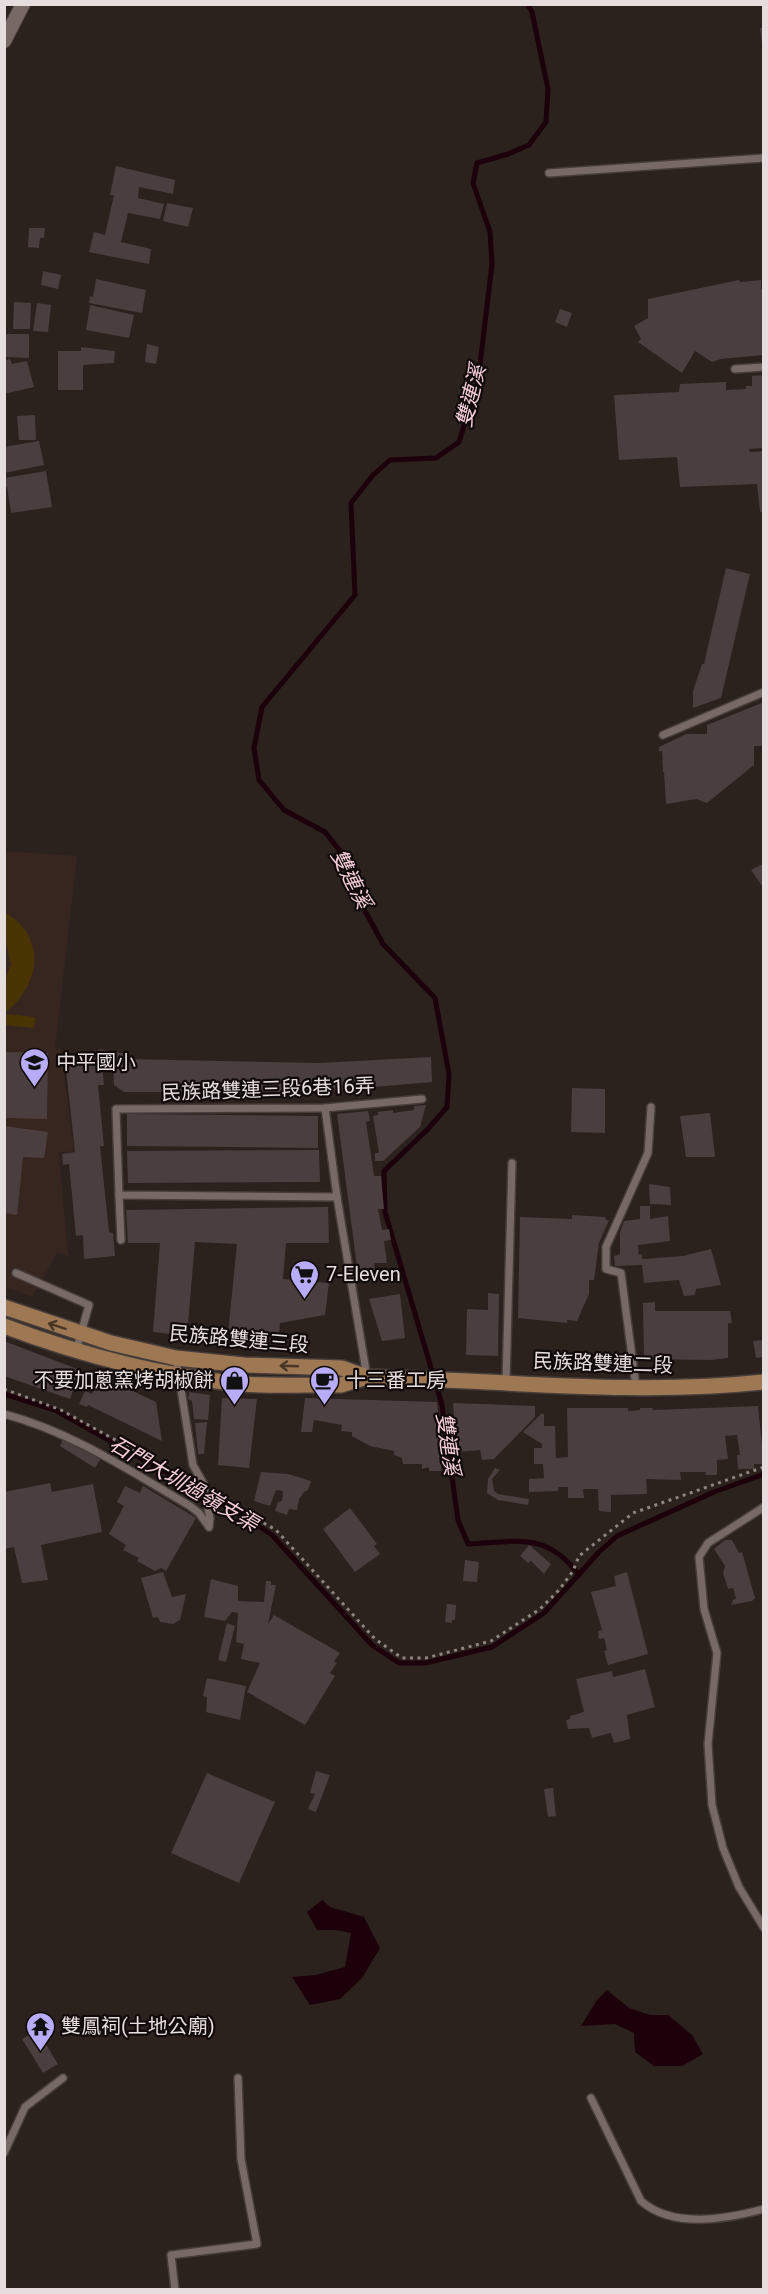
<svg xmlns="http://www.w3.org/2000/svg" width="768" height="2294" viewBox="0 0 768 2294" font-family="Roboto,'Noto Sans TC',sans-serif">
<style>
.built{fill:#372620}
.green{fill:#493403}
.water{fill:#1c000a}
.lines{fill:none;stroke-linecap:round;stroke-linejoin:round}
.stream{stroke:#1c000a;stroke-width:5}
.building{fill:#4b3e3e}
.service-casing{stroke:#463d3a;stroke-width:10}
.minor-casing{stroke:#463d3a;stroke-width:16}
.secondary-casing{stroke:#463d3a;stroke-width:18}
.path{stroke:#8e8582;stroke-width:3;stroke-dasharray:3 4.5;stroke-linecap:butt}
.service{stroke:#776a66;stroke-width:7}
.minor{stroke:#776a66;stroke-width:14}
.secondary{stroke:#9e7753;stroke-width:15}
.oneway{stroke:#493627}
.labels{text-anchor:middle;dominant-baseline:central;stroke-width:4.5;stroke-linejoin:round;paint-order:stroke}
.poi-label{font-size:20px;fill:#e6dedc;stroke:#100b0a;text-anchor:start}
.street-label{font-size:20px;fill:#e6dedc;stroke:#100b0a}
.water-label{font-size:21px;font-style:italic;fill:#f6cedb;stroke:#100b0a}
</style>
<rect width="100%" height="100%" fill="#2b211d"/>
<path class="built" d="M4 851 77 856 55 1049H61L74 1151 59 1153 68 1256 57 1253 32 1297 5 1287Z"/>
<g class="green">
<path d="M5 912C37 932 44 965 21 996 17 1003 10 1008 5 1013V980L11 964 5 939Z"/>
<path d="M5 1014 35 1017 34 1028 5 1025Z"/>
</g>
<g class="water">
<path d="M322 1900 330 1907 364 1917 380 1948 362 1978 340 1999 310 2005 292 1977 316 1975 345 1967 351 1933 336 1930H317L307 1912Z"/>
<path d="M607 1990 629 2008 650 2015H668L692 2035 703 2054 682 2066H654L635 2052 634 2033 615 2024 581 2026 597 2000Z"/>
</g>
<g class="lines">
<g class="stream">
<path d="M527 4 532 12 548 89 546 122 529 145 508 154 477 163 473 183 490 232 492 264 478 381 459 442 436 458 390 460 373 475 351 503 355 595 262 707 254 748 259 780 284 810 325 832 344 856 364 909 383 944 435 998 449 1074 447 1107 428 1129 384 1171 385 1212 442 1405 458 1520 468 1544C517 1542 546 1531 579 1575"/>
<path d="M4 1394 55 1410 241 1514 272 1535 372 1645 399 1663H425L492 1647 544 1613 599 1552 617 1536 714 1492 764 1474"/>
</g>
</g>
<g class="building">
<path d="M760 28H764V44H762Z"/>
<path d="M116 166 175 180 173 194 139 187 138 198 164 204 160 219 128 213 121 242 151 249 149 264 89 252 94 232 105 235 114 195H110Z"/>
<path d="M167 203 193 208 188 227 163 221Z"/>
<path d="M29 228H45L44 238H40L39 248 28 247Z"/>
<path d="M43 271 61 275 58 289 41 285Z"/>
<path d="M96 279 146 290 142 313 89 303 90 296 93 297Z"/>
<path d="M739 280 740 282 761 280V289H764V355L721 359 712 362 695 351 682 373 638 342 641 339 634 326 648 318V299Z"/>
<path d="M14 302 31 303 30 329H13Z"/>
<path d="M37 303 51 305 48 332 33 331Z"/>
<path d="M90 305 134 315 129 338 86 330Z"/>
<path d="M560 309 572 313 567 327 555 322Z"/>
<path d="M5 334H29V358L5 357Z"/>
<path d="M147 344 159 347 156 364 145 362Z"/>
<path d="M81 347 115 351 114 363 83 365V390H58V351H81Z"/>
<path d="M10 359 12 364 27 361 34 387 4 394V361Z"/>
<path d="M764 375V448L749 449 750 452 764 451V512H760L757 484 680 487 677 457 619 460 614 395 679 392 680 384 726 382V390L746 389V386H752V376Z"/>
<path d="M35 415 36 440H19L17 416Z"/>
<path d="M39 441 44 465 4 473V447Z"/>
<path d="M46 471 52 507 11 513 7 487 4 488V478Z"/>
<path d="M726 568 750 574 721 698 693 708V691L702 664H704Z"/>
<path d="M764 702V746H754V765L707 803 696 799 666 804 664 772H663L662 751H659V747L686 734H707V725Z"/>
<path d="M764 863V889L751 870Z"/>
<path d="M100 1049 126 1054V1059L319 1063 431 1057 432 1082 316 1092H124L114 1085 113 1062 102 1063 104 1085H98L104 1146H100L109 1232 113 1233 115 1256 84 1259 83 1235 76 1236 69 1164 63 1165 62 1154 75 1152 66 1069Z"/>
<path d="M4 1052 48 1053 47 1119 4 1118Z"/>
<path d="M572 1088 605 1089V1133L571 1132Z"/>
<path d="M426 1105 420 1127 383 1161H375V1153H379L373 1116 378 1115V1112L393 1110V1113L414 1110V1106Z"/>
<path d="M368 1111 370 1121 366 1122 374 1176H381L384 1209H378L382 1230 389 1229 391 1240 384 1241 387 1263H374L376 1281 359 1282 337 1114Z"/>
<path d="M710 1113 715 1157H686L680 1116Z"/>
<path d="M127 1114 318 1116V1148L127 1146Z"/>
<path d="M4 1126 48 1132 44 1158 23 1157 17 1215 4 1213Z"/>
<path d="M319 1150 320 1182 128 1183 127 1151Z"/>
<path d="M649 1184 670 1187 671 1205 650 1204Z"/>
<path d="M640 1206H650V1219L668 1216 670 1241 638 1245 639 1255 642 1254V1259L683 1256 711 1249 721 1285 696 1289 695 1295 684 1296 679 1280 644 1283 642 1265 615 1266 614 1256 620 1254V1232L624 1221 640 1219Z"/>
<path d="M328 1207 329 1243H286L283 1279 329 1283 325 1315 280 1323 279 1336 228 1333 237 1244 195 1242 187 1336 153 1332 160 1243H128L126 1210Z"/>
<path d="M572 1215 605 1217 606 1220H609L599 1243 594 1280H589V1294L577 1321 567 1320V1323L518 1318 520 1217 572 1219Z"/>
<path d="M488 1293 499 1294 498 1356 466 1355 467 1309 488 1310Z"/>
<path d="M400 1294 405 1338 382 1341 369 1299Z"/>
<path d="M655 1302V1311H730L732 1323H728V1358L710 1360 644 1359 643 1303Z"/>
<path d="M764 1340V1357L756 1358 753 1341Z"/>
<path d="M4 1341 80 1370 70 1399 4 1376Z"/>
<path d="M101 1376 156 1402 162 1441 88 1405 87 1407 79 1404 85 1391 92 1394Z"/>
<path d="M189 1392 210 1395 208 1420 194 1419 192 1401 188 1399Z"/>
<path d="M222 1398 257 1399 249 1468 218 1465Z"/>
<path d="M305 1398 437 1402 441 1439 439 1460H441V1471H429V1467L422 1469V1464H403L402 1458 394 1455V1451L370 1446 352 1436V1432L341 1431 342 1425 314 1420 312 1432H301Z"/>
<path d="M453 1403 535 1406V1417L494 1459 482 1460 480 1450 457 1452Z"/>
<path d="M758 1406 764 1464H754V1469H738L737 1455H740L737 1435 725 1436 728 1459 717 1460V1475H705L706 1472H680L681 1480 646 1479 647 1494 611 1495V1512L599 1511 598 1489H583L584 1498H568V1487H558V1491L529 1492V1479L544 1478 543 1464H534V1448H542V1444L523 1432 541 1414H544V1426H555L556 1458 568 1457 567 1408H628V1411L640 1410V1408H653L652 1410Z"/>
<path d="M207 1422 204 1454H198L195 1423Z"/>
<path d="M63 1438 101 1458 95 1468 60 1446Z"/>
<path d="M495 1468 500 1470 492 1479 494 1491 498 1494 529 1499 528 1505 498 1500 487 1493 488 1479Z"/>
<path d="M261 1472 288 1474 311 1481 308 1490 305 1491 299 1499 297 1510 289 1509 287 1515 275 1511 278 1502 282 1501 283 1491 276 1490 270 1506 254 1501Z"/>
<path d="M50 1483 52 1492 93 1484 102 1532 41 1545 48 1580 22 1583 14 1547 4 1549V1492Z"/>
<path d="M125 1486 140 1493 143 1486 196 1518 166 1571 161 1568 155 1571 137 1561 139 1558 123 1550 126 1545 109 1534 124 1506 117 1502Z"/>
<path d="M350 1508 377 1544 374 1546 380 1554 355 1572 323 1529Z"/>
<path d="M725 1540H732L739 1553 742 1552 755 1598 752 1601 731 1605 733 1600 736 1599 733 1588 728 1589 723 1573 725 1566 714 1549Z"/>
<path d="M529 1545 551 1564 544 1574 531 1561 528 1563 520 1556Z"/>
<path d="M465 1560 479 1562 477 1582 463 1581Z"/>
<path d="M163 1572 172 1597 186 1594 180 1620 173 1624 160 1622 158 1617 153 1618 141 1578Z"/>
<path d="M627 1572 648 1654 608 1665 604 1651 607 1650 604 1638 599 1639 598 1631 602 1630 591 1592 616 1586 614 1576Z"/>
<path d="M211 1579 238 1586V1601L264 1602 266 1581H271V1585H276L268 1624 274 1615 340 1653 334 1661 337 1663 330 1673 335 1676 305 1725 247 1692 260 1663 241 1659 244 1644 236 1642 238 1613 232 1612 225 1621 204 1617Z"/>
<path d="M447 1604 456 1605 455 1620H452V1623L445 1622Z"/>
<path d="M227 1623 235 1626 226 1662 218 1660Z"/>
<path d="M645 1669 655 1707 627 1715 630 1739 614 1743 611 1733 592 1738 589 1728 568 1729 566 1720 570 1719V1716L584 1712 576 1679 612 1671 613 1677Z"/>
<path d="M207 1678 246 1686 240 1720 206 1712 207 1697 203 1696Z"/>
<path d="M316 1771 330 1775 316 1812 308 1809 315 1794 310 1793Z"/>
<path d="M207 1773 275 1802 239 1883 171 1853Z"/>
<path d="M553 1788 556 1816 548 1817 544 1789Z"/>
<path d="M37 2030 58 2064 43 2073 22 2039Z"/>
</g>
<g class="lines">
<defs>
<g id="service">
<path d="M549 173 764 158"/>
<path d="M735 369 764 367"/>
<path d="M663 735 764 692"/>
<path d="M325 1108 337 1197 367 1377"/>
<path d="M119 1195 121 1240"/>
<path d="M337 1197 119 1195 116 1109 325 1108 422 1099"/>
<path d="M16 1273 89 1305 76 1351"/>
<path d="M176 1358 193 1465 203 1483 210 1518 209 1527"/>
<path d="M506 1381 512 1163"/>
<path d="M636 1387 621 1273 606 1269V1247L648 1153 651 1107"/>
<path d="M4 1414C72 1432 130 1471 190 1506L199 1513 209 1527"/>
<path d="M764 1507 708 1543 699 1557 704 1609 717 1653 708 1744 712 1805 723 1848 739 1887 764 1928"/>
<path d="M591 2098 641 2201C673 2229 726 2219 764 2209"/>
<path d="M4 2153 25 2107 63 2078"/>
<path d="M175 2290 171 2255 257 2244 241 2159 238 2078"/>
</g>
<path id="minor" d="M4 41 23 4"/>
<g id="secondary">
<path d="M4 1307 111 1343 176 1358 244 1365 342 1368 367 1377C499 1380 632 1396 764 1382"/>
<path d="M4 1326C81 1355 159 1376 242 1384 271 1386 300 1385 329 1385H341L367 1377"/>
</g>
</defs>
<use href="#service" class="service-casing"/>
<use href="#minor" class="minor-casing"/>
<use href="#secondary" class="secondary-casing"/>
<g class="path">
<path d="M4 1389 61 1410 186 1479"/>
<path d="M218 1497 276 1530 375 1639 402 1658H426L491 1641 540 1609 559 1590 573 1571 579 1556 633 1513 764 1467"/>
</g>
<use href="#service" class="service"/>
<use href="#minor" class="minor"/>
<use href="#secondary" class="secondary"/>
</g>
<defs><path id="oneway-shaft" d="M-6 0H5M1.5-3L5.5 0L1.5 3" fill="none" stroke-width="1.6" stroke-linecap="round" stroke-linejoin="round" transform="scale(1.5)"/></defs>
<g class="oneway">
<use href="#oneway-shaft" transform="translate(57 1326) rotate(-162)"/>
<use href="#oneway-shaft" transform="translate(289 1366) rotate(-178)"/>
</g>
<defs>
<symbol id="school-pin" viewBox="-11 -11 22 30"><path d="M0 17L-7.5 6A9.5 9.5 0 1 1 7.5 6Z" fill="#b8abf7" stroke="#100b0a"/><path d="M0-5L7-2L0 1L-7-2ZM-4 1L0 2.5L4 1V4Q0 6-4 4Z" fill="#111"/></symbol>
<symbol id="supermarket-pin" viewBox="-11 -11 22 30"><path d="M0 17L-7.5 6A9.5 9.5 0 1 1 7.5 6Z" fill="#b8abf7" stroke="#100b0a"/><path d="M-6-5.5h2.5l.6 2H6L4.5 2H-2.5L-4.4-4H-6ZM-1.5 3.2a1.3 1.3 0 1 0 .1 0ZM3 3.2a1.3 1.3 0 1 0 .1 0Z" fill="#111"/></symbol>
<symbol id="shop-pin" viewBox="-11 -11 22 30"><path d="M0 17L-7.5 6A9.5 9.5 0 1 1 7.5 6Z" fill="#b8abf7" stroke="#100b0a"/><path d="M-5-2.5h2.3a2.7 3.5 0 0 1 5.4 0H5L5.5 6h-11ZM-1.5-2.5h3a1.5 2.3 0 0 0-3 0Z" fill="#111"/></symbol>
<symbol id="cafe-pin" viewBox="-11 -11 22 30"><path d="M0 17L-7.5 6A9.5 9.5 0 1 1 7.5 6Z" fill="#b8abf7" stroke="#100b0a"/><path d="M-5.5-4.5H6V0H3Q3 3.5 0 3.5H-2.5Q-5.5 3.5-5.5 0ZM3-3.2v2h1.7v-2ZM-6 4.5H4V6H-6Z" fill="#111"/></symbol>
<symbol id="temple-pin" viewBox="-11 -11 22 30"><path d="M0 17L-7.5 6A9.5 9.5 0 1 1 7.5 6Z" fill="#b8abf7" stroke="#100b0a"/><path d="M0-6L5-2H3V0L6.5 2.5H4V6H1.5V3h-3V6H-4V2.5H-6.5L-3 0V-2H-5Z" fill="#111"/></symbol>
</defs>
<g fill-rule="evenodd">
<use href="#school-pin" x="18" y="1046" width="33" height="45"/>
<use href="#supermarket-pin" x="288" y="1258" width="33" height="45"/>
<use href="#shop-pin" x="218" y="1364" width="33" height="45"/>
<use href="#cafe-pin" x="308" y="1364" width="33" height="45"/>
<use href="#temple-pin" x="24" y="2010" width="33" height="45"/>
</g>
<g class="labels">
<g class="poi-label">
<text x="56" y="1062">中平國小</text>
<text x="326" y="1274">7-Eleven</text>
<text x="214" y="1380" text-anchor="end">不要加蔥窯烤胡椒餅</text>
<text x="346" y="1380">十三番工房</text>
<text x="61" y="2026">雙鳳祠(土地公廟)</text>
</g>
<g class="street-label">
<text transform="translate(268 1089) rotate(-2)">民族路雙連三段6巷16弄</text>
<text transform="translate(239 1339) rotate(5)">民族路雙連三段</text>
<text transform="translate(603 1363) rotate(2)">民族路雙連二段</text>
</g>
<g class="water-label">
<text transform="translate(471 396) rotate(-76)">雙連溪</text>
<text transform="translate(351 879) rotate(63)">雙連溪</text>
<text transform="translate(448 1444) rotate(82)">雙連溪</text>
<text transform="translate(184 1484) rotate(30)">石門大圳過嶺支渠</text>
</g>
</g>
<rect width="768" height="2294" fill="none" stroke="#e6dedc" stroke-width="12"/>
</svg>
